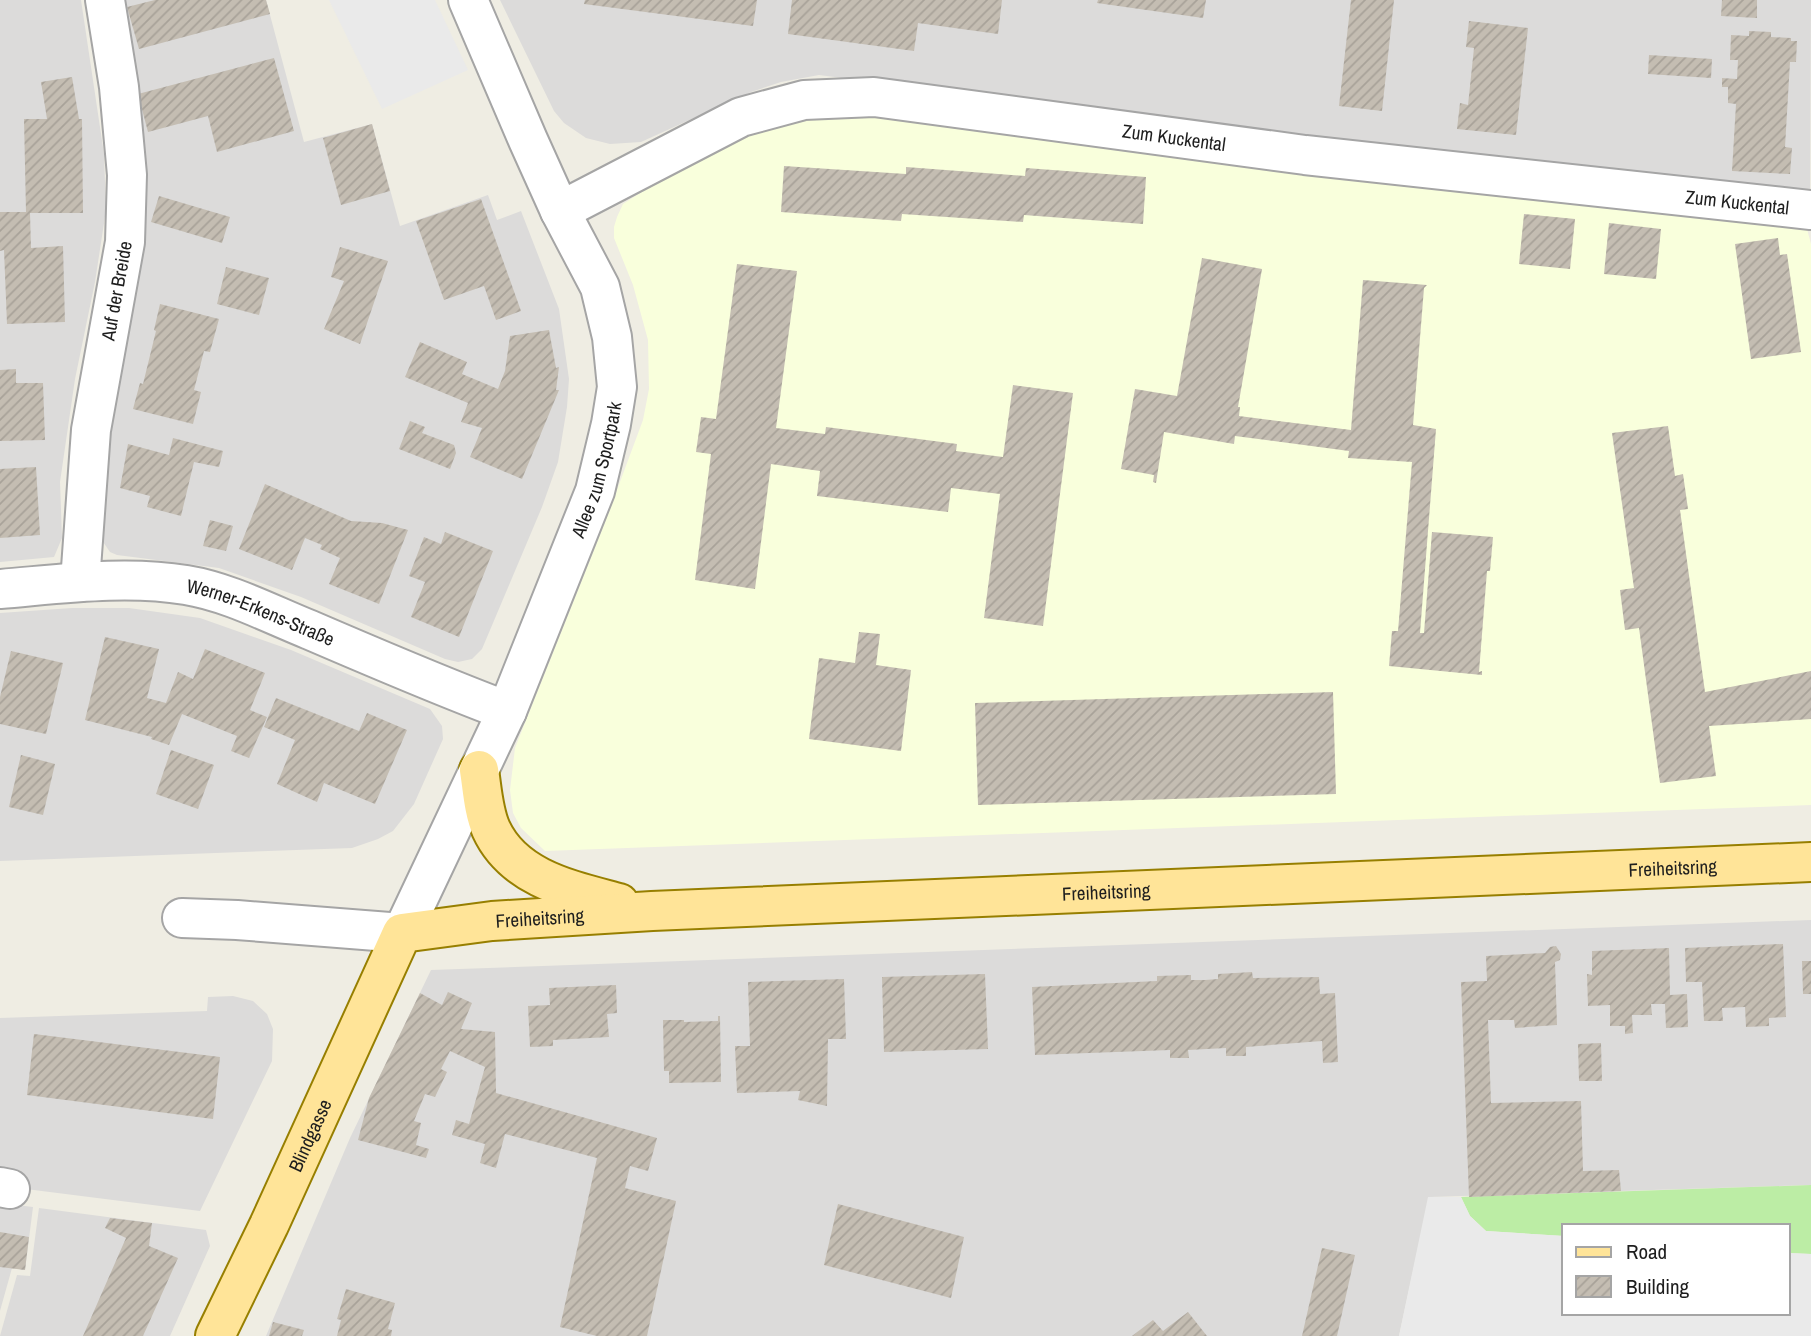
<svg xmlns="http://www.w3.org/2000/svg" width="1811" height="1336" viewBox="0 0 1811 1336" font-family="'Archivo Narrow',sans-serif">
<style>
.residential{fill:#dcdbda}
.education{fill:#f9ffdc}
.grass{fill:#bceda5}
.parking{fill:#eaeaea}
.building{fill:url(#building-hatch)}
.lines{fill:none;stroke-linecap:round;stroke-linejoin:round}
.minor-casing{stroke:#a5a5a5;stroke-width:42}
.major-casing{stroke:#977f00;stroke-width:42}
.minor{stroke:#fff;stroke-width:38}
.major{stroke:#ffe498;stroke-width:38}
.labels{text-anchor:middle;dominant-baseline:central;stroke-width:6;stroke-linejoin:round;paint-order:stroke}
.street-label{font-size:19px;fill:#1e1e1e;stroke:#fff}
</style>
<defs>
<pattern id="building-hatch" width="6" height="6" patternUnits="userSpaceOnUse" patternTransform="scale(1.75)"><rect width="6" height="6" fill="#c4bdb2"/><path d="M-1 1l2-2M0 6l6-6M5 7l2-2" fill="none" stroke="#a8a299"/></pattern>
</defs>
<rect width="100%" height="100%" fill="#efede3"/>
<g class="residential">
<path d="M0 0H81L104 154 106 210 95 282 75 379 60 482 62 538 54 557 0 562Z"/>
<path d="M119 0H266L304 142 372 124 400 226 488 195 497 220 521 211 559 309 569 379 567 407 558 462 542 507 482 649 472 659 458 662 445 659 301 597 219 568 117 555 110 552 99 536Z"/>
<path d="M500 0H1811L1810 196 1451 156 819 75 781 82 751 92 641 142 610 144 586 138 564 123 554 111Z"/>
<path d="M72 608H129L200 618 291 650 430 709 442 726 443 739 414 804 393 831 378 839 352 848 0 861V613Z"/>
<path d="M1811 920V1185L1429 1197 1399 1336H266L350 1138 431 970Z"/>
<path d="M233 996 253 1001 267 1014 273 1029 272 1061 200 1211 18 1188 0 1175V1018L207 1011 208 997Z"/>
<path d="M0 1203 33 1207 25 1270 12 1268 0 1311Z"/>
<path d="M39 1208 206 1230 210 1246 170 1336H0L17 1275 30 1276Z"/>
</g>
<path class="education" d="M843 112 1807 229 1811 244V805L545 851 521 828 513 813 510 790 515 748 604 525 643 420 649 389 648 340 633 285 614 238V227L617 217 623 204 668 175 759 131 817 115Z"/>
<path class="grass" d="M1811 1185V1254L1788 1253V1226H1564V1236L1486 1231 1470 1216 1461 1197Z"/>
<g class="parking">
<path d="M329 0H435L468 70 382 109Z"/>
<path d="M1428 1197H1461L1470 1216 1486 1231 1564 1236V1313H1788V1253L1811 1254V1336H1399Z"/>
</g>
<g class="building">
<path d="M155 0H266L270 14 139 49 127 7Z"/>
<path d="M585 0H757L753 26 584 4Z"/>
<path d="M792 0H1002L998 34 918 23 914 51 788 34Z"/>
<path d="M1098 0H1206L1203 18 1097 3Z"/>
<path d="M1351 0H1394L1382 111 1339 106Z"/>
<path d="M1722 0H1757V18L1721 16Z"/>
<path d="M1469 21 1528 28 1516 135 1457 129 1460 103 1468 105 1474 48 1466 47Z"/>
<path d="M1749 31 1771 32V37L1791 38V41H1797L1796 62H1790L1785 147 1792 148 1790 174 1732 171 1736 104 1728 103V87H1722V78L1737 79 1738 60H1730L1731 35 1749 36Z"/>
<path d="M1649 55 1712 59 1711 78 1648 74Z"/>
<path d="M274 58 294 131 217 152 208 116 148 132 138 94Z"/>
<path d="M72 77 79 119H82L83 213H30L31 248 63 246 65 322 7 324 4 250 0 251V212H26L24 119H47L41 82Z"/>
<path d="M372 124 390 191 341 205 323 138Z"/>
<path d="M784 166 906 174V167L1025 176 1026 168 1146 177 1143 224 1024 215 1023 222 902 214 901 221 781 212Z"/>
<path d="M159 196 230 217 222 243 151 222Z"/>
<path d="M481 199 521 311 496 320 484 286 444 300 416 221Z"/>
<path d="M1524 214 1575 219 1570 269 1519 264Z"/>
<path d="M1609 223 1661 229 1656 279 1604 274Z"/>
<path d="M1778 238 1780 255 1787 254 1801 352 1751 359 1735 244Z"/>
<path d="M340 247 388 261 360 344 324 329 344 281 331 277Z"/>
<path d="M1202 258 1262 269 1238 407H1240L1239 416 1351 430 1363 280 1427 285 1424 288 1413 425 1436 429 1420 633H1424L1432 532 1493 537 1490 571H1487L1479 672 1482 671V675L1389 666 1392 631H1398L1412 462 1348 458 1349 451 1235 436 1234 444 1164 432 1156 483 1153 482 1154 475 1121 469 1135 389 1177 396Z"/>
<path d="M737 264 797 271 776 428 825 434 826 427 957 444 956 451 1003 457 1013 385 1073 393 1043 626 984 618 1000 494 951 488 948 512 817 496 820 471 771 464 755 589 695 580 711 454 696 452 701 417 716 419Z"/>
<path d="M226 267 269 278 259 315 217 304Z"/>
<path d="M160 304 219 319 210 352 204 351 194 390 201 392 193 424 133 409 140 383 143 384 156 331 154 330Z"/>
<path d="M549 330 556 368 559 367 556 390H559L522 479 470 457 482 428 461 422 468 403 405 377 420 342 467 362 462 374 498 389 505 371 510 336Z"/>
<path d="M16 369V383H43L45 440 0 441V370Z"/>
<path d="M410 421 425 427 422 433 454 445 456 453 450 469 399 449Z"/>
<path d="M1668 426 1675 476 1683 474 1688 509 1680 510 1705 692 1811 671V719L1709 726 1716 776 1660 783 1639 628 1625 630 1620 590 1634 588 1612 433Z"/>
<path d="M173 438 223 451 219 467 194 462 181 516 147 507 150 496 120 488 128 444 169 455Z"/>
<path d="M36 467 40 535 0 538V469Z"/>
<path d="M265 484 351 521 382 523 408 530 379 604 329 584 340 558 320 549 322 545 305 538 292 570 239 549Z"/>
<path d="M210 520 233 526 226 551 203 546Z"/>
<path d="M445 532 493 551 459 637 411 617 425 582 409 576 424 537 441 544Z"/>
<path d="M859 632 880 634 876 665 911 670 901 751 809 739 819 658 855 663Z"/>
<path d="M105 637 159 649 147 698 166 703 178 672 193 679 205 649 265 673 250 710 267 717 249 758 231 751 237 736 182 714 169 745 151 739 152 737 85 720Z"/>
<path d="M11 651 63 663 46 734 0 724V697Z"/>
<path d="M1333 692 1336 794 978 805 975 703Z"/>
<path d="M276 698 359 731 367 713 407 730 375 804 324 783 317 802 277 784 295 740 264 727Z"/>
<path d="M171 750 214 765 198 809 156 794Z"/>
<path d="M21 755 55 764 43 815 9 807Z"/>
<path d="M1783 944 1786 1017 1769 1018V1026L1746 1027 1745 1007 1722 1008 1723 1021H1704L1702 982H1686L1685 948Z"/>
<path d="M1556 946 1561 954 1560 960 1555 962 1557 1025 1515 1028 1514 1020H1488L1491 1103 1581 1101 1583 1171 1619 1170 1621 1191 1469 1197 1461 982 1487 981 1486 956 1545 953 1550 947Z"/>
<path d="M1669 948 1670 995 1687 994 1688 1027 1666 1028 1665 1004H1651L1652 1015H1632L1633 1033 1625 1034V1026H1610V1005L1588 1006 1587 974 1592 975V951Z"/>
<path d="M1802 961H1811V994H1803Z"/>
<path d="M1252 972 1253 978 1319 977 1320 994 1335 993 1338 1062 1323 1063 1322 1041 1246 1047V1056H1226V1048L1188 1050 1189 1058H1170V1050L1035 1055 1032 987 1157 981V976L1191 975V980H1205L1218 979V974Z"/>
<path d="M985 974 988 1049 884 1052 882 977Z"/>
<path d="M844 979 846 1039H828L827 1106 798 1100 800 1091 737 1093 735 1046H750L748 982Z"/>
<path d="M616 985 617 1013 607 1014 609 1037 553 1040V1046L530 1047 528 1006 550 1005 549 988Z"/>
<path d="M448 992 472 1003 461 1029 495 1032 496 1093 657 1138 648 1171 630 1166 625 1188 676 1201 647 1336H597L560 1327 597 1158 505 1134 496 1168 480 1163 485 1144 452 1135 456 1120 469 1124 485 1067 450 1051 441 1069 447 1072 435 1097 425 1094 414 1121 421 1123 416 1145 429 1149 426 1158 358 1140 369 1098 420 993 442 1005Z"/>
<path d="M718 1016H720L721 1082 669 1083V1071H664L663 1020H684V1022L718 1021Z"/>
<path d="M34 1034 220 1057 213 1119 27 1095Z"/>
<path d="M1601 1043 1602 1081H1579L1578 1044Z"/>
<path d="M838 1204 964 1237 951 1298 824 1265Z"/>
<path d="M110 1218 152 1223 149 1246 178 1258 143 1336H83L126 1238 105 1228Z"/>
<path d="M0 1232 29 1237 25 1270 0 1267Z"/>
<path d="M1322 1248 1355 1255 1337 1336H1302Z"/>
<path d="M346 1289 395 1303 388 1329 392 1330 391 1336H337L341 1320 337 1319Z"/>
<path d="M1188 1312 1207 1336H1132L1153 1320 1163 1331Z"/>
<path d="M273 1322 304 1330 302 1336H269Z"/>
</g>
<g class="lines">
<defs>
<g id="minor">
<path id="s1" d="M560 211 741 117 804 100 874 97 1305 155 1811 210"/>
<path id="s2" d="M80 582 91 430 125 242 127 175 119 87 105 0"/>
<path id="s3" d="M0 589C61 584 125 575 186 585 229 592 270 614 310 630 375 658 440 686 507 711"/>
<path id="s4" d="M182 918 237 920 402 933 507 711 595 491 611 424 617 387 612 337 600 287 560 211 528 140 468 0"/>
<path d="M0 1187 10 1189"/>
</g>
<g id="major">
<path d="M479 770C482 789 483 811 491 829 514 879 571 890 619 903"/>
<path id="s5" d="M215 1336 269 1225 402 933 492 921 652 911 1811 862"/>
</g>
</defs>
<use href="#minor" class="minor-casing"/>
<use href="#major" class="major-casing"/>
<use href="#minor" class="minor"/>
<use href="#major" class="major"/>
</g>
<g class="labels">
<g class="street-label">
<text stroke="none"><textPath href="#s1" startOffset="642">Zum Kuckental</textPath></text>
<text stroke="none"><textPath href="#s1" startOffset="1209">Zum Kuckental</textPath></text>
<text stroke="none"><textPath href="#s2" startOffset="294">Auf der Breide</textPath></text>
<text stroke="none"><textPath href="#s4" startOffset="724">Allee zum Sportpark</textPath></text>
<text stroke="none"><textPath href="#s3" startOffset="266">Werner-Erkens-Straße</textPath></text>
<text stroke="none"><textPath href="#s5" startOffset="1717">Freiheitsring</textPath></text>
<text stroke="none"><textPath href="#s5" startOffset="1150">Freiheitsring</textPath></text>
<text stroke="none"><textPath href="#s5" startOffset="583">Freiheitsring</textPath></text>
<text stroke="none"><textPath href="#s5" startOffset="222">Blindgasse</textPath></text>
</g>
</g>
<rect x="1562" y="1224" width="228" height="91" fill="#ffffff" stroke="#a5a5a5" stroke-width="2"/>
<rect x="1576" y="1247" width="35" height="10" fill="#ffe498" stroke="#a5a5a5" stroke-width="2"/>
<text x="1626" y="1259" font-size="21" fill="#1e1e1e">Road</text>
<rect x="1576" y="1276" width="35" height="21" fill="url(#building-hatch)" stroke="#a5a5a5" stroke-width="2"/>
<text x="1626" y="1294" font-size="21" fill="#1e1e1e">Building</text>
</svg>
